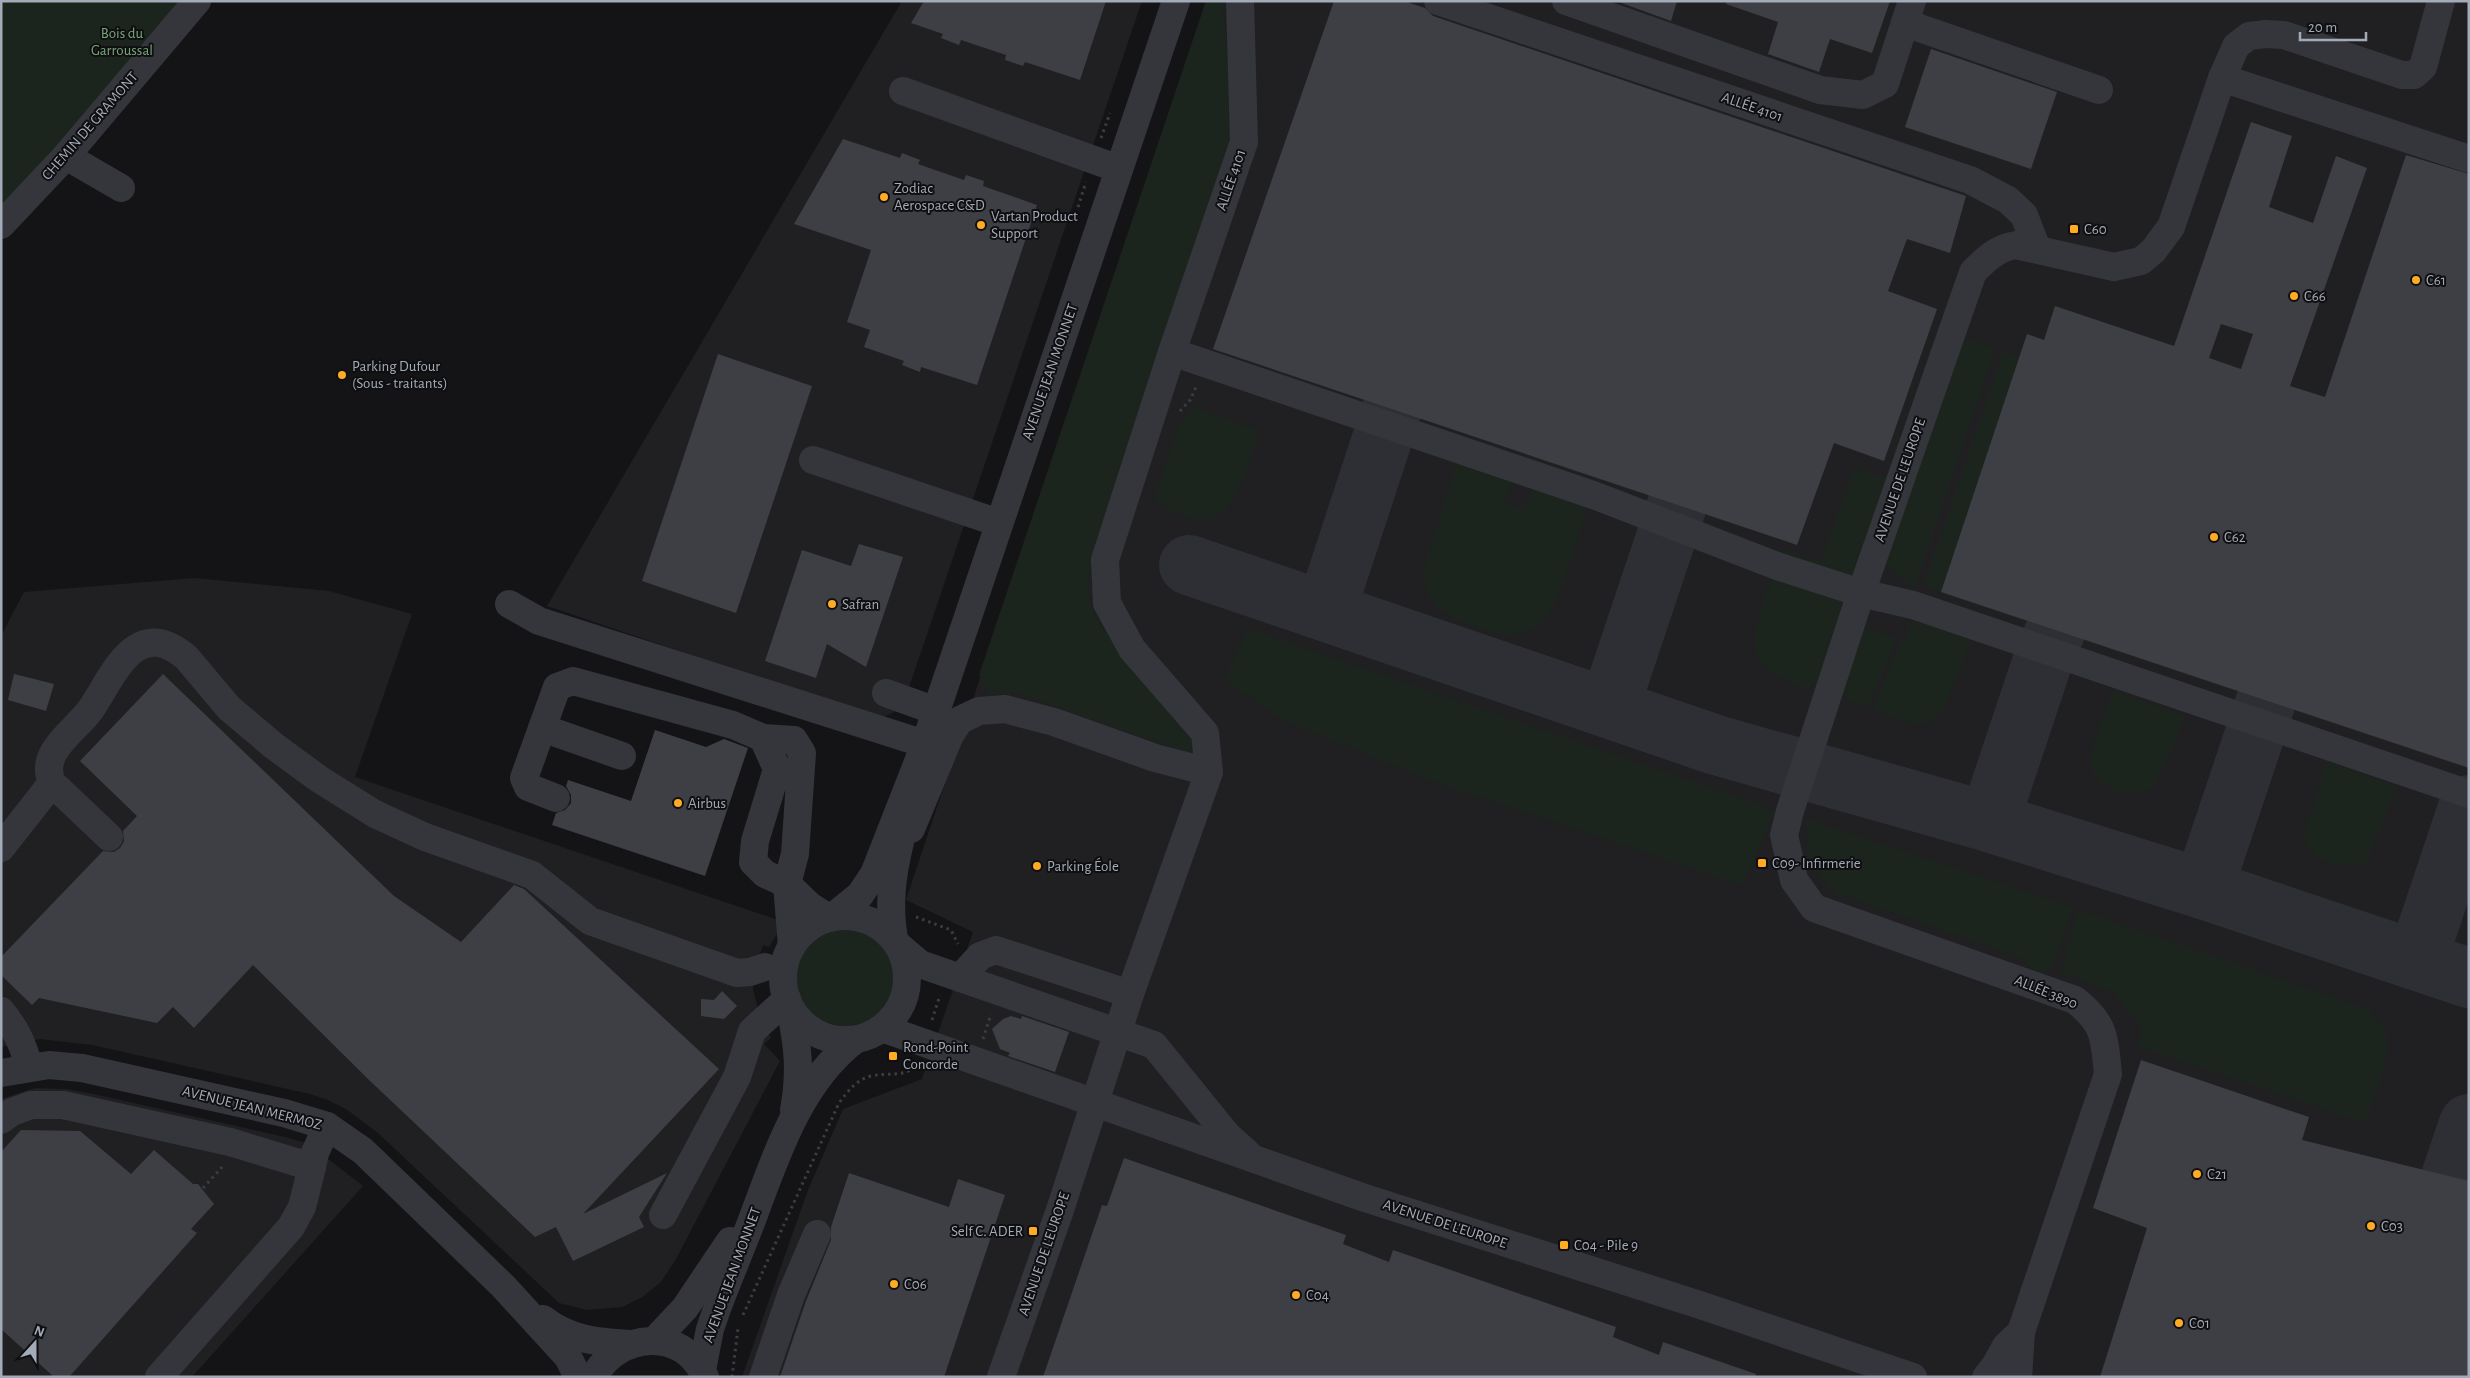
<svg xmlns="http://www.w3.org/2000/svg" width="2470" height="1378" viewBox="0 0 2470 1378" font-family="'Alegreya Sans',sans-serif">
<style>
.built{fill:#202023}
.green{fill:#1c251d}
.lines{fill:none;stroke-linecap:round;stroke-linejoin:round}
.taxiway{stroke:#2e2f34;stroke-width:60}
.building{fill:#3e3f44;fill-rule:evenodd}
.path{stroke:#3b3d43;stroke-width:3;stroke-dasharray:2.5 4;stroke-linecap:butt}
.minor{stroke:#35363c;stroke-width:28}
.poi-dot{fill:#ffab23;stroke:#0f0f11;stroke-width:2}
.labels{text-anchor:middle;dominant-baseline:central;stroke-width:4;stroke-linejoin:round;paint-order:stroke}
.park-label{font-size:15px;fill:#79a57a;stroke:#0f0f11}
.street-label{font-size:15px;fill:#a4abb8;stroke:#0f0f11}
.poi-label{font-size:15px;fill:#a4abb8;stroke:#0f0f11;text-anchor:start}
</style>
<rect width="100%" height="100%" fill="#141416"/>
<g class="built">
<path d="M902 1H1142L902 708 880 719 547 606Z"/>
<path d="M1206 1H2469V1377H742L808 1190 843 1109 922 1079 973 932 906 900Z"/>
<path d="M195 578 329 591 412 614 355 777 784 922 769 947 763 945 755 967 753 989 759 1013 771 1038 764 1044 780 1061 676 1259 661 1282 641 1298 622 1307 587 1310 559 1303 378 1133 346 1109 328 1100 310 1094 92 1045 40 1039 1 1047V636L24 592Z"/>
<path d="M35 1088 66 1089 94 1094 289 1138 309 1144 363 1186 192 1377H1V1099Z"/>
</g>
<g class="green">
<path d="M1 1H189L1 219Z"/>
<path d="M1206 1H1222L1235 122 1225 173 1088 576V597L1097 621 1197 746 1193 744 1189 753 1016 693 990 695 979 675Z"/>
<path d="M1962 338 1995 349 1914 587 1885 564Z"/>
<path d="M2003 353 2019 357 1941 592 1924 586Z"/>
<path d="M1193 407 1259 431C1249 459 1236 528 1195 520 1180 517 1167 507 1154 500L1179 425Z"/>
<path d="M1458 461 1513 481 1504 503 1524 510 1533 487 1588 506C1579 532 1561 602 1544 620 1536 630 1523 634 1510 635 1490 635 1443 617 1432 600 1425 590 1424 579 1424 567Z"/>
<path d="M1855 468 1888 480 1852 581 1780 557 1783 549 1821 562Z"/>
<path d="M1774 574 1843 597 1844 603 1819 683 1806 688C1793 683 1775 677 1765 667 1743 645 1766 597 1774 574Z"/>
<path d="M1913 619 1971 639 1945 706 1931 722 1913 724 1873 709 1901 640 1905 641Z"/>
<path d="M1862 626 1896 638 1868 708C1855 703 1844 701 1841 687Z"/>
<path d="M1248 629 1775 810 1743 885 1435 782 1283 720 1224 680Z"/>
<path d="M2113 690 2185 717 2162 771 2151 788C2134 793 2122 797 2107 786 2100 781 2095 777 2092 769 2087 751 2107 708 2113 690Z"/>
<path d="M2327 762 2396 786 2367 862C2336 868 2321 865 2303 839Z"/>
<path d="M1806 819 2074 908 2050 970 2040 974 2017 956 1836 893 1819 875 1807 855Z"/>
<path d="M2079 910 2367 1009C2372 1014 2379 1020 2383 1026 2396 1050 2373 1099 2365 1123L2138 1046 2143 1031 2115 993 2061 972Z"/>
<circle cx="845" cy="977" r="49"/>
</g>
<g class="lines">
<g class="taxiway">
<path d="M1189 565 1716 745 1989 822 2203 889 2469 978"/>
<path d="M1326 610 1392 409"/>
<path d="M1609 708 1677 505"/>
<path d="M1989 822 2046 651 2056 630"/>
<path d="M2203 889 2266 701"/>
<path d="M2417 960 2469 805"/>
<path d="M2451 1177 2469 1124"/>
</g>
</g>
<g class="building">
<path d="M924 1H1106L1080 80 1025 62 1023 66 1005 60 1006 55 961 40 959 45 941 38 943 34 911 23Z"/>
<path d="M1334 1H1404L1425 8 1433 16 1966 196 1950 253 1907 239 1888 291 1937 309 1884 461 1834 443 1797 545 1213 349Z"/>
<path d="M1616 1H1677L1671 21Z"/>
<path d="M1727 1H1890L1872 53 1830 39 1819 72 1768 54 1778 22 1726 4Z"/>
<path d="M1931 49 2057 92 2031 169 1905 127Z"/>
<path d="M2251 122 2292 136 2269 207 2313 223 2336 156 2367 168 2290 386 2325 397 2406 155 2469 174V768L1941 592 2027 334 2044 340 2055 306 2174 346ZM2221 324 2253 334 2241 369 2209 358Z"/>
<path d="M843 139 900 158 902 153 920 160 918 164 964 180 966 175 984 181 983 186 1037 205 977 385 921 367 920 372 902 365 904 361 864 347 870 330 847 322 871 250 794 224Z"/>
<path d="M718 354 812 386 736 613 642 581Z"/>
<path d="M859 544 903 557 866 667 827 644 816 678 765 661 802 550 851 566Z"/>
<path d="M14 674 54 684 46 711 8 700Z"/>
<path d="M163 674 394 896 461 942 514 885 524 889 719 1069 583 1214 667 1173 639 1217 644 1227 573 1261 556 1227 535 1237 368 1079 253 965 194 1028 173 1007 157 1023 39 998 32 1005 1 975V957L103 851 114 852 120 848 124 841 123 831 137 816 80 761Z"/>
<path d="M655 730 706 747 724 739 748 748 705 876 552 825 556 813 565 810 571 803V795L566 786 568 780 631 801Z"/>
<path d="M722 991 737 1006 724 1019 701 1016V999L714 1000Z"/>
<path d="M1011 1016 1021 1019 1022 1016 1069 1032 1055 1072 1008 1056 1010 1053 1000 1049 992 1029 1003 1019Z"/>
<path d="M2141 1060 2309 1117 2302 1140 2469 1181V1377H2100L2147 1228 2093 1208Z"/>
<path d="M21 1130 80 1131 131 1174 154 1150 193 1184H198L214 1204 191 1229 197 1233 69 1377H54L1 1329V1152Z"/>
<path d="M1124 1158 1346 1235 1343 1244 1389 1262 1393 1250 1616 1327 1613 1337 1659 1355 1663 1342 1756 1374 1755 1377H1043L1102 1205 1107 1206Z"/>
<path d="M849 1173 949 1207 958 1179 1005 1195 944 1377H780L806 1301 831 1240V1227Z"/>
</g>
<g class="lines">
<g class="path">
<path d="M1101 138 1110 113"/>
<path d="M1078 207 1086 182"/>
<path d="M1180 411 1190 400 1197 385"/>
<path d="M916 917 951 930 958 944"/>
<path d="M932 1020 940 995"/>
<path d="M983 1039 991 1014"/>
<path d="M203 1188 224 1165"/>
<path d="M743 1315 839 1103C848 1091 856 1080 871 1076 888 1072 903 1078 916 1066"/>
<path d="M732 1377 738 1328"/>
</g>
<g class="minor">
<path d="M1438 1 1970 180 2008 200 2024 215 2037 249"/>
<path d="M1566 1 1820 90 1863 95 1885 84 1912 1"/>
<path d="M1905 23 2099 90"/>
<path d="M2222 78 2469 159"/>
<path d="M903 91 1119 169"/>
<path d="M66 156 121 188"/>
<path d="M1 225 66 156 197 1"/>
<path d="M1172 352 1596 496 1777 566 1861 593 1913 605 2469 794"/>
<path d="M813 460 999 523"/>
<path d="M509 604 539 621 925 744"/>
<path d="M886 693 936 711"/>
<path d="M542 728 622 756"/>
<path d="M556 798 528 787 524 778 557 687 573 681 733 725 763 738 794 740 802 753 795 854 787 884 765 874 753 862 755 841 777 769 763 738"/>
<path d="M911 829 950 735 960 720 979 711 1005 709 1054 722 1155 758 1209 772"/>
<path d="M109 837 52 783C38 751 76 731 91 709 114 675 135 615 186 657L229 708 274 746 319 779 375 814 425 837 532 875 590 921 737 973 750 972 765 967"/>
<path d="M1 848 52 783"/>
<circle cx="845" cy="978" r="62"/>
<path d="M834 916 860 895 874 874 925 744 1176 1"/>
<path d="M894 939C888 905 892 875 900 842"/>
<path d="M792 946 787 884 810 906 829 918"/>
<path d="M900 947 920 964 1154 1045 1228 1136 1247 1153"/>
<path d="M961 977 980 956 996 950 1130 994"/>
<path d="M790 1007C798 1046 801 1071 794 1110"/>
<path d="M1 1011C16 1029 23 1044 29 1067"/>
<path d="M882 1028 1365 1198 1700 1305 1913 1377"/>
<path d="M1 1073 49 1065 82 1068 284 1113 327 1126 363 1151 503 1286 568 1357 578 1377"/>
<path d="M1 1120 12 1112 31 1105H63L230 1142 312 1167 315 1153 327 1126"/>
<path d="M663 1215 737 1077 752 1031 787 999"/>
<path d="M543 1319C569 1340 598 1342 630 1344"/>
<path d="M654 1341 685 1308 730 1241"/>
<path d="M702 1370 710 1329 718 1306C729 1277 741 1249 752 1220 776 1156 799 1083 855 1040"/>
<path d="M159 1377 291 1227 302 1207 312 1167"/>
<path d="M594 1377C617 1332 684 1326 705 1377"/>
<path d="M763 1377 791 1295 817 1234"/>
<path d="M1001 1377 1060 1210 1130 994 1209 772 1205 733 1132 649 1107 603 1105 560 1172 352 1244 142 1240 1"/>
<path d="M1986 1377 1995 1366 2006 1346 2021 1332"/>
<path d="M2018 1377 2021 1332 2108 1074C2104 1037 2106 1025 2075 1000L1814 908 1794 880 1784 835 1790 811 1861 593 1973 272C1986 259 1997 248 2016 245L2114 267 2141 261 2153 251 2171 227 2222 78 2236 46 2249 36 2266 34 2284 35 2402 75H2414L2423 67 2441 1"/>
</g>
</g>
<g class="poi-dot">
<circle cx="884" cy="197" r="5"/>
<circle cx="981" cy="225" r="5"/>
<rect x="2069" y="224" width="10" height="10" rx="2.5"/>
<circle cx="2416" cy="280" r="5"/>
<circle cx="2294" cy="296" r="5"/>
<circle cx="342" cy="375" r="5"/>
<circle cx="2214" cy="537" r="5"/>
<circle cx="832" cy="604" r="5"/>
<circle cx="678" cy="803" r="5"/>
<rect x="1757" y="858" width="10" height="10" rx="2.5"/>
<circle cx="1037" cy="866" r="5"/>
<rect x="888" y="1051" width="10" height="10" rx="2.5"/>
<circle cx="2197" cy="1174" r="5"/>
<circle cx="2371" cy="1226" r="5"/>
<rect x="1028" y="1226" width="10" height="10" rx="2.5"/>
<rect x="1559" y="1240" width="10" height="10" rx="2.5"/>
<circle cx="894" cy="1284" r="5"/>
<circle cx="1296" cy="1295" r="5"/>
<circle cx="2179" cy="1323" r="5"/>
</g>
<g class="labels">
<g class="park-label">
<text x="122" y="33">Bois du<tspan x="122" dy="17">Garroussal</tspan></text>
</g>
<g class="street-label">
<text transform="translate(1752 107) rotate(19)">ALLÉE 4101</text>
<text transform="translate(90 126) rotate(-49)">CHEMIN DE GRAMONT</text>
<text transform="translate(1231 180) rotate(-71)">ALLÉE 4101</text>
<text transform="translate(1050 372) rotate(-71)">AVENUE JEAN MONNET</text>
<text transform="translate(1900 480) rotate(-71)">AVENUE DE L'EUROPE</text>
<text transform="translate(2046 992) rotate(22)">ALLÉE 3890</text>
<text transform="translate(252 1108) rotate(14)">AVENUE JEAN MERMOZ</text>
<text transform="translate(1445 1224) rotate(18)">AVENUE DE L'EUROPE</text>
<text transform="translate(1044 1254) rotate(-71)">AVENUE DE L'EUROPE</text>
<text transform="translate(732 1275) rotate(-70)">AVENUE JEAN MONNET</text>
</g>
<g class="poi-label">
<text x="894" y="188">Zodiac<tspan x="894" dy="17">Aerospace C&amp;D</tspan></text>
<text x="991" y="216">Vartan Product<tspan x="991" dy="17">Support</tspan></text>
<text x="2084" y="229">C60</text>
<text x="2426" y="280">C61</text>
<text x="2304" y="296">C66</text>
<text x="352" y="366">Parking Dufour<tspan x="352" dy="17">(Sous - traitants)</tspan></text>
<text x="2224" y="537">C62</text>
<text x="842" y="604">Safran</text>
<text x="688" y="803">Airbus</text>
<text x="1772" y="863">C09- Infirmerie</text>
<text x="1047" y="866">Parking Éole</text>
<text x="903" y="1047">Rond-Point<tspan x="903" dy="17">Concorde</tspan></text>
<text x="2207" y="1174">C21</text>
<text x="2381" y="1226">C03</text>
<text x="1023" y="1231" text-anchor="end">Self C. ADER</text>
<text x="1574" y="1245">C04 - Pile 9</text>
<text x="904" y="1284">C06</text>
<text x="1306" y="1295">C04</text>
<text x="2189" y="1323">C01</text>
</g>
</g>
<rect width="2470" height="1378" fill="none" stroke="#a4abb8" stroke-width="5"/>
<g transform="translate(35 1343) rotate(21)" stroke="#0f0f11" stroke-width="4" paint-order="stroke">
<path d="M0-4L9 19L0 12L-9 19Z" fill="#a4abb8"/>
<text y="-8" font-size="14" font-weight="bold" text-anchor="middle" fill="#a4abb8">N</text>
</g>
<path d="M2300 32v8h66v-8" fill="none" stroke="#a4abb8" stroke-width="2.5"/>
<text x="2308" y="32" font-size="15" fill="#a4abb8" stroke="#0f0f11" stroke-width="4" paint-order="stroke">20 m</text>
</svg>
